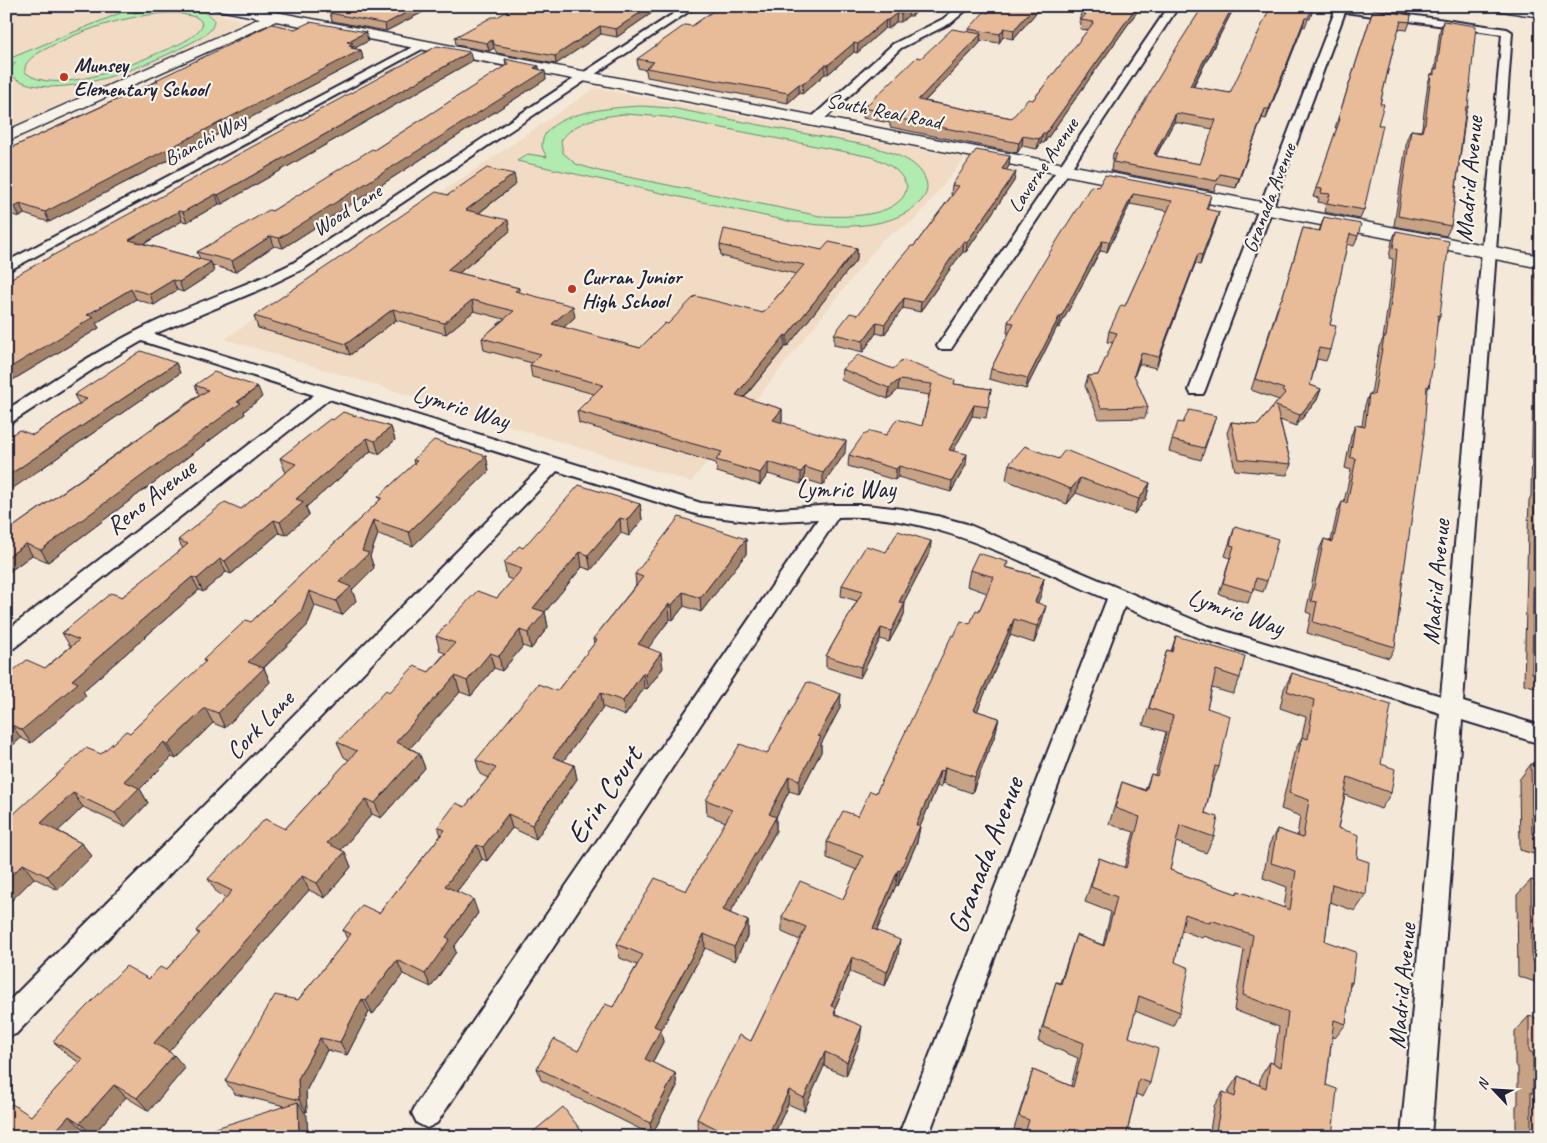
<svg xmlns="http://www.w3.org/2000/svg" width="1547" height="1143" viewBox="0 0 1547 1143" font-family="Caveat,sans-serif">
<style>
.built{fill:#f1dbc5}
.green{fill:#b1ebaf;stroke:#6a8675;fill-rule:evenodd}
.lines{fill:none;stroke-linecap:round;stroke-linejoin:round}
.street-casing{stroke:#22223b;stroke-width:4}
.secondary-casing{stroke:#22223b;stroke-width:3}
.highway-casing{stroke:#22223b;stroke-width:3}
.street{fill:#f7f3e8;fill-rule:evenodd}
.secondary{fill:#f7f3e8;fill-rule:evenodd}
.highway{fill:#f7f3e8;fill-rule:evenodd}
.wall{fill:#c8a284;stroke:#22223b;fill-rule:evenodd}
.shaded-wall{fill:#a3846b;stroke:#22223b}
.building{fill:#e9bc99;stroke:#22223b;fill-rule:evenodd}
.poi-dot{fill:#c8321e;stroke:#f7f3e8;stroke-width:2}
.labels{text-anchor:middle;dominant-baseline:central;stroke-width:4.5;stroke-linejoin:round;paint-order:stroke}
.far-poi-label{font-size:21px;font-weight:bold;fill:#22223b;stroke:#f7f3e8;text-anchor:start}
.far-street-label{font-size:21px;fill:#22223b;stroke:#f7f3e8}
.street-label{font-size:25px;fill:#22223b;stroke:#f7f3e8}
.near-street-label{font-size:30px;fill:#22223b;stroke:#f7f3e8}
</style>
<rect width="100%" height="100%" fill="#f4e8d8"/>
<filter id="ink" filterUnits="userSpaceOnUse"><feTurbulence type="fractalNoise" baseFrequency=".02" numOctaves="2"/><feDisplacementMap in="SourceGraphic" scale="10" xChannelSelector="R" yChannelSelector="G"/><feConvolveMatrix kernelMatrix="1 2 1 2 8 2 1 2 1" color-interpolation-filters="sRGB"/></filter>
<g filter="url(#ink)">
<g class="built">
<path d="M6 6H186L237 19 242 22 237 26 6 129Z"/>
<path d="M595 88 965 158 915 220 883 239 691 482 225 339Z"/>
</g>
<g class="green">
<path d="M137 6H148L134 13C157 9 196 0 214 19 214 29 208 33 200 38 159 61 54 108 12 76L11 69 16 62 6 66V60ZM177 13 196 17 201 21 202 26C193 40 175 46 160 52 131 66 53 97 25 72 24 64 29 60 35 55 76 31 129 13 177 13Z"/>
<path d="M642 106 671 108 870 146C889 152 919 159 926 181 929 190 925 198 918 204 894 226 853 228 822 225 813 225 801 222 792 222L517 161 528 154 547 157C545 154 543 150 542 147 540 111 619 107 642 106ZM626 114 666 117 872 157C888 164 900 169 907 186 906 189 905 195 903 197 887 218 843 217 820 216L599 171 576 164 563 153 561 141C574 120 604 116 626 114Z"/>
</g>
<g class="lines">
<defs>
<g id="street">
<path d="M685 6H697L303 269 264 288 154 334 701 503 765 510 833 505H866L902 509 937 516 967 524 1208 626 1441 696 1502 34 1345 12 1205 390 1203 394H1191L1189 390 1335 11 1317 6H1347L1507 29 1512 32 1463 702 1541 726V744L1462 720 1431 1137H1401L1440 713 1194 636 1124 607 928 1137H898L1107 599C1022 563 932 512 838 517L437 1123 427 1128 417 1123 412 1113 417 1103 818 519 756 522 699 515 557 471 16 1034 6 1037V1004L542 466 329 399 14 648 6 650V631L314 395 142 341 95 368 12 422 6 423V410C54 380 101 347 153 323 199 301 247 286 293 263Z"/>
<path d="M959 6H971L951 23 901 48 819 124H811L809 121 811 118 893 44 943 19Z"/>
<path d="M1169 6H1179L951 349H939L937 346Z"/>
<path d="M422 42 426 43 427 45 426 47 6 272V262Z"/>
</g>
<path id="secondary" d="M212 6H242L276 12 1541 256V268L276 21 6 142V131L260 18 214 9Z"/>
<path id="highway" d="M1488 6H1524L1541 9V17L1495 10Z"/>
</defs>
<use href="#street" class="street-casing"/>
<use href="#secondary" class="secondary-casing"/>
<use href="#highway" class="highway-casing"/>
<use href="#street" class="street"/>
<use href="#secondary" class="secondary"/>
<use href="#highway" class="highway"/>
</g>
<g class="wall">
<path d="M344 6H435L386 31 332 21 330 13Z"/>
<path d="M662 6 617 37 601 34 556 64 497 53 494 48 489 51 456 45 455 37 497 17Z"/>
<path d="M923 6 912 16H908L901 22H896L888 29 885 28 857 53 854 52 828 74H825L802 94 799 93 788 103 647 77 646 70 638 68 637 59 692 26Z"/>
<path d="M1004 6H1042L1013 39 1003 37 999 43 980 40V43L925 101 1012 118 1033 100 1088 30 1080 29 1081 22H1079L1081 13 1086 7 1083 6H1141L1044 143H1041L1037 149 1022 146 1017 153 890 127V123L863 118 864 108 921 58 969 32V29L988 13 1002 9Z"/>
<path d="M1203 6H1235L1193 87 1230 93 1314 6 1310 19H1308L1305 27 1303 26 1266 119 1262 118 1236 188 1217 184 1214 191 1111 171 1113 154ZM1174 122 1213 129 1200 164 1156 156Z"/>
<path d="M1374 6H1413L1410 13 1373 8Z"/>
<path d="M1373 10 1410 22 1407 30 1398 29 1394 45 1380 104 1378 125 1364 210 1360 219 1324 212 1326 204 1318 202 1319 198 1313 197 1337 128H1335Z"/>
<path d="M1443 21 1468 107 1466 113 1451 226 1446 236 1394 226 1407 139 1411 130 1421 131 1422 127 1428 83 1431 74H1432L1435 69 1440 30Z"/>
<path d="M1541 21V254L1537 253 1536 228 1541 101 1540 23Z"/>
<path d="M295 29 368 41 355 48V49L361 50 363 59 49 222 24 214 20 217 6 213V150L157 81 156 80Z"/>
<path d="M505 59 539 69 546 79 283 248 274 246 235 272 212 265 214 272 183 292 177 290 154 305 136 299 96 323 99 328 11 381 6 379V281L472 61 222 204H219L187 222 182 221 144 244 200 259 197 252 272 211 374 150 506 66Z"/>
<path d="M1010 156 1009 166 1006 170 1014 181 966 252H963L955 262 920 312 903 308 884 335 876 333 863 352 834 345V334L858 315 914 246 952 195H951L952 185Z"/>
<path d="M516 184 479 213 510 231 459 273 519 288V292L575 317 563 328 640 348 668 324 763 313 796 274 721 256 720 245 822 250 857 248V259L787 347H785L744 398 782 409V421L781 422 845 453 823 485 804 479 801 484 768 474 760 485 717 472 716 463 579 423 577 411 594 394 532 377 530 365 532 363 484 350 482 338 504 319 474 311 446 334 396 320 350 355 258 328 254 316 448 195Z"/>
<path d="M1098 187 1211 195 1207 210 1219 212 1216 222 1200 265 1195 264 1156 368 1139 364 1134 376 1148 407 1145 418 1099 419 1085 386 1088 376 1098 375 1113 343 1107 342 1109 331 1125 306 1168 211 1130 204 1107 252 1100 251 1059 328 1057 327 1026 389 989 379 991 369 1009 333H1007L1008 322Z"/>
<path d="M1324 217 1358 236 1354 246 1347 244 1330 325V350L1326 361 1317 359 1310 385 1321 389 1317 400 1296 426 1280 420 1291 464 1287 475 1235 470 1227 433 1231 422 1258 425 1279 400 1251 390 1277 309 1282 299 1303 228 1319 231Z"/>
<path d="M1396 231 1440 315 1437 323 1429 387 1427 391 1402 584 1395 647 1389 658 1307 633 1311 614 1306 612 1319 550 1324 539 1331 541 1337 513 1342 502H1344L1351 470 1345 468 1351 436 1355 425 1362 426 1365 405 1369 394H1371L1379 347 1383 339 1390 290 1393 259 1389 258 1392 241Z"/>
<path d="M1541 263V689L1524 684 1528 531 1529 500 1531 496 1535 275Z"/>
<path d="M176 363 180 373 38 471 33 435 79 404 74 395Z"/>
<path d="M842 369H893L954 384 991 389 986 418 972 416 953 451 966 465 951 492 898 477 895 480 848 466 849 455 867 434 886 435 922 426 929 395 898 390 888 399 841 380Z"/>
<path d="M195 385 262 397 244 411 245 414 48 562 32 555 6 574V532L199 395Z"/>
<path d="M1216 416 1201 460 1169 451 1172 440 1183 423Z"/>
<path d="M333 420 391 427 395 440 379 454 371 451 306 507 309 515 286 535 279 533 231 574 226 572 203 592 199 590 83 691 86 696 31 743 21 738 6 751V676L45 668 71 646H70L62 633 122 597 183 549 178 540 241 509 287 472 285 471 280 458Z"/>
<path d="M486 456 489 471 413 546 378 534 370 556 374 568 352 590 356 601 342 615 315 606 307 626 264 668 270 682 225 728 213 723 176 759 172 757 140 789 148 803 125 827 83 807 58 831 81 843 92 856 58 890 34 878 6 906V821L101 754 130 733 205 663 203 660 251 622 380 500 378 497 414 464 413 460Z"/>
<path d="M1058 459 1150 483 1146 499 1134 514 1076 493 1067 504 1006 480 1009 464Z"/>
<path d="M640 504 642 520 629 536 621 533 591 570 582 567 545 612 548 627 531 649 523 646 502 671 494 668 471 696 460 692 410 748 419 753 425 768 381 818 372 814 341 850 345 852 351 867 325 898 309 890 168 1052 185 1068 149 1111 126 1097 93 1135 82 1128 31 1116 80 1063 66 1054 53 1041 149 979 166 970 199 935 196 931 226 898 217 893 208 879 285 829 349 760 344 757 337 742 390 692 429 672 445 653 440 651 436 636 497 598 513 580 507 578 504 563 523 548Z"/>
<path d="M1235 526 1267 581 1263 592 1253 589 1248 603 1219 594 1230 558 1225 556Z"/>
<path d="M746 539V554L701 612 684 606 673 620 670 619 648 648 663 668 647 689 644 688 625 716 603 707 563 761 574 765 577 779 536 839 512 828 487 861 482 859 457 891 478 913 454 947 456 952 431 987 403 974 373 1014 369 1012 347 1055 327 1050 306 1091 307 1112 304 1111 307 1116 285 1106 235 1094 225 1081 298 1000 347 939 343 930 379 913 441 835 438 827 465 807 488 778 480 774 476 760 557 691 594 644 593 639 636 585 635 574Z"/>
<path d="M931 541 930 552 903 603 904 615 889 642 880 639 860 678 826 667V656L857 601 841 596 842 585 886 552Z"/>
<path d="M1008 562 1006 567 1044 578 1041 595 1037 603 1042 622 1034 643 1010 635 977 711 999 718 995 735 972 793 943 783 941 787 937 786 920 827 917 842 898 886 896 885 877 930 898 955 885 986 850 972 835 1008 836 1015 860 1040 846 1076 824 1066 804 1111 788 1104 773 1137H709L699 1132 697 1119 751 1041 800 940 782 932V917L843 899 857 870 827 858V842L858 816 876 793 954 636 970 624 979 611 987 593 967 586 970 570Z"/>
<path d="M1176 636 1240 678 1233 694 1212 688 1207 708 1219 767 1212 783 1205 813 1214 837 1206 853 1176 842 1170 870 1236 894 1238 891 1284 908 1287 887 1263 878 1269 845 1277 829 1297 836 1300 816 1281 809 1294 753 1302 737 1306 717 1280 708 1284 689 1292 673 1381 764 1391 793 1381 809 1345 795 1338 828 1357 858 1366 895 1355 911 1330 902 1325 941 1352 983 1349 988 1346 1024 1335 1038 1332 1037 1326 1085 1332 1137H1209L1214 1106 1223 1092 1228 1094 1229 1090 1238 1076 1259 1085 1261 1076 1270 1062 1273 1064 1279 1027 1234 1010 1244 950 1204 936 1202 938 1181 930 1175 962 1180 1012 1173 1026 1135 1011 1129 1037 1150 1083 1143 1097 1136 1094 1126 1137H1023L1024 1133 1014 1129 1033 1070 1071 1086 1078 1058 1038 1041 1056 982 1060 983 1076 935 1103 945 1111 912 1085 902 1099 858 1124 868 1134 832 1109 824 1122 782 1145 790 1151 774 1155 775 1166 732 1143 725 1167 650 1171 651Z"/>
<path d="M840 708 821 744V752L799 794 789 791 776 817V831L730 913 748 921V934L735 961 705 948 661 1030 663 1042 652 1063 675 1073 677 1086 652 1135 541 1080 537 1068 578 1051 613 1007 637 965 620 958 617 944 686 891 726 822 707 815 706 800 767 754Z"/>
<path d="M1541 758V856L1520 850 1519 780 1531 764 1536 765Z"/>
<path d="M1531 880 1541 883V984L1518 976 1517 895Z"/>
<path d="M1529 1016 1541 1020V1137H1516V1106L1518 1104V1067L1515 1065V1031Z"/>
</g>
<g class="shaded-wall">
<path d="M419 6H435L386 31 385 24Z"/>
<path d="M650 6H662L617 37 616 29Z"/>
<path d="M915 6H923L912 16 913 8Z"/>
<path d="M1035 6H1042L1013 39 1014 30Z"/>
<path d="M1137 6H1141L1044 143 1046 133Z"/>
<path d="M1233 6H1235L1188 95 1190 86Z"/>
<path d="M909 7 908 16 901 22V14Z"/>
<path d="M897 13 896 22 888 29V20Z"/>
<path d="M1305 18 1303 26 1266 119 1269 109Z"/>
<path d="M886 20 885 28 857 53 858 44Z"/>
<path d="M600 26 601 34 556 64 555 56Z"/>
<path d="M1004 28 1003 37 999 43 1000 34Z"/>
<path d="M366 32 368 41 355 48 356 53 361 50 363 59 49 222 45 212 347 42Z"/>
<path d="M981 34 980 43 917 109 918 100Z"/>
<path d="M492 40 494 48 489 51 487 43Z"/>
<path d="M854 43V52L828 74V65Z"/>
<path d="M470 52 472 61 222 204 218 195Z"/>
<path d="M825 65V74L802 94 803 84Z"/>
<path d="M539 66 540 74 545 71 546 79 283 248 279 238Z"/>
<path d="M799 84V93L788 103V93Z"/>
<path d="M1265 109 1262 118 1236 188 1239 178Z"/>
<path d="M1176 113 1174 122 1156 154H1154Z"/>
<path d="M1043 133 1041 143 1037 149 1039 139Z"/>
<path d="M1023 136 1022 146 1017 153 1019 143Z"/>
<path d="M1010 156 1009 166 1001 179 1002 169Z"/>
<path d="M1016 172 1014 181 966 252 967 242Z"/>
<path d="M514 174 516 184 468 221 466 210Z"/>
<path d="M216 194 219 204 187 222 183 212Z"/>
<path d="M1133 194 1130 204 1107 252 1109 242Z"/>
<path d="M20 204 24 214 20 217 15 207Z"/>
<path d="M179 211 182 221 133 250 129 240Z"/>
<path d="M1219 212 1216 222 1200 265 1202 255Z"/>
<path d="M508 220 510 231 449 281 447 270Z"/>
<path d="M271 236 274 246 235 272 232 261Z"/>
<path d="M964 241 963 252 955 262 920 312 921 302 956 251Z"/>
<path d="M1102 241 1100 251 1059 328 1061 317Z"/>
<path d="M857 248V259L787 347V336Z"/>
<path d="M1198 254 1195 264 1156 368 1159 357Z"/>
<path d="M211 262 214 272 183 292 179 282Z"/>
<path d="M173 280 177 290 154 305 150 294Z"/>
<path d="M131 289 136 299 96 323 99 328 11 381 6 372V370L87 315Z"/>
<path d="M904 298 903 308 884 335 885 324Z"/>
<path d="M472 300 474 311 446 334 444 323Z"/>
<path d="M573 306 575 317 554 336 552 324Z"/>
<path d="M393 309 396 320 350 355 346 344Z"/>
<path d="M1059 317 1057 327 1026 389 1028 378Z"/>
<path d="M877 322 876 333 863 352V341Z"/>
<path d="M785 335V347L736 407V395Z"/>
<path d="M1141 353 1139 364 1131 385 1134 375Z"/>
<path d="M176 363 180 373 6 493V477Z"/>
<path d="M899 380 898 390 888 399 889 388Z"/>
<path d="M258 387 262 397 244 411 245 414 48 562 41 550Z"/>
<path d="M1321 389 1317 400 1296 426 1300 415Z"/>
<path d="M974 405 972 416 948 461 949 450Z"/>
<path d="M782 409V421L773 432V420Z"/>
<path d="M391 427 395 440 379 454 375 441Z"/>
<path d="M367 438 371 451 306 507 309 515 286 535 280 522 296 499Z"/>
<path d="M846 441 845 453 823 485V473Z"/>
<path d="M967 454 966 465 951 492 952 481Z"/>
<path d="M486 456 489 471 413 546 409 532Z"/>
<path d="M768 462V474L760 485V473Z"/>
<path d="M899 466 898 477 895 480 896 469Z"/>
<path d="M805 467 804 479 801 484V472Z"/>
<path d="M1080 478 1076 493 1067 504 1071 489Z"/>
<path d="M1150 483 1146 499 1134 514 1139 499Z"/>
<path d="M640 504 642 520 629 536 627 520Z"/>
<path d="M620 518 621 533 591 570 588 555Z"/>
<path d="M274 520 279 533 231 574 225 561Z"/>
<path d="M373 520 378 534 370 556 374 568 352 590 356 601 342 615 336 601 339 582 362 551Z"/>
<path d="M746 539V554L701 612 700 598Z"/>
<path d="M931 541 930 552 898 613 899 602Z"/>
<path d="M26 544 32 555 6 574V558Z"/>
<path d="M580 552 582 567 545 612 548 627 531 649 528 633 533 608Z"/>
<path d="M220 559 226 572 203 592 197 579Z"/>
<path d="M192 577 199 590 83 691 86 696 31 743 22 730 72 680Z"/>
<path d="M1044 578 1041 595 1031 619 1035 602Z"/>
<path d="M309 591 315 606 307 626 255 676 248 662Z"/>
<path d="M683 592 684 606 673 620 672 605Z"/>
<path d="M905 603 904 615 889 642 891 631Z"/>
<path d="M669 604 670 619 640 659 638 644Z"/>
<path d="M1046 606 1042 622 1034 643 1037 626Z"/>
<path d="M1014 619 1010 635 971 726 974 710Z"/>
<path d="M881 628 880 639 860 678 861 667Z"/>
<path d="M520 630 523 646 502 671 499 656Z"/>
<path d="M490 653 494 668 471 696 467 681Z"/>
<path d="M661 653 663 668 647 689 645 674Z"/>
<path d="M264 668 270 682 225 728 218 713Z"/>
<path d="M643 673 644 688 625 716 623 701Z"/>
<path d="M455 676 460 692 402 757 396 742Z"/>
<path d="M601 693 603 707 556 771 553 757Z"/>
<path d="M841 694 840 708 821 744V752L799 794V780L818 736Z"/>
<path d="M205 708 213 723 176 759 168 744Z"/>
<path d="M999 718 995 735 972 793 975 777Z"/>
<path d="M12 725 21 738 6 751V730Z"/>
<path d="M164 742 172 757 140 789 148 803 125 827 115 813 124 781Z"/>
<path d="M419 753 425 768 381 818 375 803Z"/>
<path d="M574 765 577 779 536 839 532 825Z"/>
<path d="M945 767 943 783 941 787 944 771Z"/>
<path d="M940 770 937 786 920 827 917 842 898 886 900 871 916 825Z"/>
<path d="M789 776V791L774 821 776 817V831L724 924 723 910 769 814Z"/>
<path d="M6 778 12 785 6 790Z"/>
<path d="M73 793 83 807 52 837 41 823Z"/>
<path d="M366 799 372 814 334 858 327 843Z"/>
<path d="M508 814 512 828 487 861 483 847Z"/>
<path d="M81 843 92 856 58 890 47 876Z"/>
<path d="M477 845 482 859 450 900 445 886Z"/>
<path d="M345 852 351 867 325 898 317 883Z"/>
<path d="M23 864 34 878 6 906V881Z"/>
<path d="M898 870 896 885 871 944 873 929Z"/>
<path d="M302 876 309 890 165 1056 154 1043Z"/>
<path d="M473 899 478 913 454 947 456 952 431 987 425 974 446 937Z"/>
<path d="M748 921V934L735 961 734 947Z"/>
<path d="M704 934 705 948 661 1030 663 1042 647 1072 645 1059 654 1026Z"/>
<path d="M900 940 898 955 885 986 887 972Z"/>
<path d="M852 957 850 972 830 1020 831 1006Z"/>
<path d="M397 960 403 974 373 1014 366 1001Z"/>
<path d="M362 999 369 1012 347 1055 340 1042Z"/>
<path d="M862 1026 860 1040 846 1076 847 1062Z"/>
<path d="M320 1038 327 1050 306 1091 307 1112 299 1100 298 1079Z"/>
<path d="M825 1052 824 1066 804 1111V1098Z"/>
<path d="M174 1055 185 1068 149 1111 137 1098Z"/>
<path d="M675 1073 677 1086 652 1135 650 1123Z"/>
<path d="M114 1085 126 1097 93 1135 80 1123Z"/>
<path d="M789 1090 788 1104 773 1137H767Z"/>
<path d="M298 1102 307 1116 308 1137H299Z"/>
<path d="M69 1116 82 1128 74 1137H50Z"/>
</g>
<g class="building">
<path d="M344 6H419L385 24 330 13Z"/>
<path d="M516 6H650L616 29 600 26 555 56 495 45 492 40 487 43 455 37 492 17H497Z"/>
<path d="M720 6H915L913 8 909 7 901 14 897 13 888 20H886L858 44 854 43 828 65H825L803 84H799L788 93 646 68 654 62 637 59 685 25 692 26Z"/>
<path d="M1004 6H1035L1014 30 1004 28 1000 34 969 29 984 12 988 13 994 7 1002 9Z"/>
<path d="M1086 6H1137L1046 133H1043L1039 139 1023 136 1019 143 891 117 894 114 864 108 917 57 921 58 952 29 981 34 918 100 1012 118 1028 99 1033 100 1094 22 1081 20 1086 14 1081 13Z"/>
<path d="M1203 6H1233L1190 86 1230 93 1271 6H1314L1312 11H1311L1308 18H1305L1269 109H1265L1239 178 1220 174 1217 181 1113 162 1117 154H1113L1180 42ZM1176 113 1216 120 1200 164 1156 156V154H1154Z"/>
<path d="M1373 10 1411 15 1410 22 1401 21 1394 45 1380 104H1384L1378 125H1383L1364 210 1327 203 1330 194 1321 193 1322 189 1316 188 1340 119H1338Z"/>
<path d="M1443 21 1476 26 1468 107H1466L1451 226 1398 216 1411 130 1422 132 1424 124H1425L1431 74 1434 75V69H1437Z"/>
<path d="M310 22 366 32 347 42 353 43 349 45 355 46 351 48 361 50 45 212 20 204 15 207 6 204V150L158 81 156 80 272 24 295 29Z"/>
<path d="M437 46 470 52 218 195 216 194 183 212 179 211 129 240 211 262 179 282 173 280 150 294 131 289 87 315 94 317 6 370V281Z"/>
<path d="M505 59 539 66 534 68 545 71 279 238 271 236 232 261 197 252 269 210 272 211 372 149 374 150 508 64Z"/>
<path d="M976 150 1010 156 1002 169 1016 172 967 242 964 241 956 251 921 302 904 298 885 324 877 322 863 341 834 334 850 313 858 315 899 260 911 246H914L959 186 952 185Z"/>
<path d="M487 168 514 174 466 210 508 220 447 270 519 288 515 291 573 306 552 324 640 348 665 323 668 324 695 296 763 313 804 265 720 245 724 229 822 250 829 242 857 248 787 336 785 335 736 395 782 409 773 420 846 441 823 473 805 467 801 472 768 462 760 473 716 460 722 452 577 411 603 385 530 365 541 354 482 338 514 311 472 300 444 323 393 309 346 344 254 316 436 192 448 195Z"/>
<path d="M1105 175 1211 195 1206 209 1219 212 1202 255 1198 254 1159 357 1141 353 1134 375 1148 407 1101 408 1088 376 1098 375 1117 333 1109 331 1121 305 1125 306 1172 201 1133 194 1109 242 1102 241 1061 317H1059L1028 378 991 369 1014 323 1008 322 1037 273 1091 186 1098 187Z"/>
<path d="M1324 217 1361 224 1358 236 1350 234 1347 245 1330 325 1336 326 1330 350 1319 348 1310 385 1321 389 1300 415 1276 406 1291 464 1239 459 1231 422 1258 425 1285 393 1282 391 1284 389 1255 379 1281 299H1282L1303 228 1320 231Z"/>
<path d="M1396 231 1449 241 1440 315H1438L1434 357 1429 387 1427 386 1424 433 1402 584 1395 647 1313 622 1317 602 1311 601 1324 539 1333 542 1342 502 1347 503 1356 459 1350 457 1355 425 1365 427 1369 394 1374 395 1384 337H1386L1394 280 1397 249 1393 248Z"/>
<path d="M1540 265H1541V675L1532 673 1534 520 1536 488 1538 489Z"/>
<path d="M141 351 176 363 6 477V438L19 430 33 435 87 399 74 395Z"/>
<path d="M858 355 893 369 903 360 955 380 954 384 991 389 988 407 974 405 949 450 967 454 952 481 899 466 896 469 849 455 864 434H867L870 431 886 435 897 419 922 426 932 384 899 380 889 388 842 369Z"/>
<path d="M214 372 258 387 237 402 241 403 41 550 26 544 6 558V532L208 390 195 385Z"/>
<path d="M1189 410 1216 416 1204 448 1172 440 1178 422 1183 423Z"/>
<path d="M343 412 391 427 375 441 367 438 296 499 304 502 280 522 274 520 225 561 220 559 197 579 192 577 72 680 78 683 22 730 12 725 6 730V676L27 660 45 668 79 640 62 633 111 593 122 597 188 544 178 540 225 502 241 509 296 464 280 458 330 419 333 420Z"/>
<path d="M434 440 486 456 409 532 373 520 362 551 369 553 339 582 351 587 336 601 309 591 301 612 248 662 264 668 218 713 205 708 168 744 164 742 124 781 139 788 115 813 73 793 41 823 81 843 47 876 23 864 6 881V821L86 748 101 754 126 731 130 733 206 661 203 660 246 620 251 622 382 498 378 497 417 461 413 460Z"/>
<path d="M1025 446 1058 459 1065 450 1150 483 1139 499 1080 478 1071 489 1009 464Z"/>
<path d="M579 485 640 504 627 520 620 518 588 555 580 552 533 608 545 612 528 633 520 630 499 656 490 653 467 681 455 676 396 742 419 753 375 803 366 799 327 843 345 852 317 883 302 876 154 1043 174 1055 137 1098 114 1085 80 1123 69 1116 50 1137H6V1111L12 1104 31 1116 83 1059 53 1041 126 966 149 979 160 967 166 970 200 933 196 931 232 891 208 879 265 819 285 829 357 751 337 742 386 690 390 692 414 666 429 672 455 643 436 636 477 591 497 598 522 569 504 563 519 546 523 548Z"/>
<path d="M679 517 746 539 700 598 683 592 672 605 669 604 638 644 661 653 645 674 643 673 623 701 601 693 581 719 553 757 574 765 532 825 508 814 483 847 477 845 445 886 473 899 446 937 450 939 425 974 397 960 366 1001 362 999 340 1042 320 1038 298 1079 299 1100 225 1081 275 995 298 1000 351 934 343 930 362 905 379 913 445 830 438 827 456 803 465 807 496 768 476 760 538 684 557 691 597 640 593 639 643 577 635 574Z"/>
<path d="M1235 526 1278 539 1267 581 1256 578 1253 592 1223 583 1234 546 1230 545Z"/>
<path d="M898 531 931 541 899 602 905 603 891 631 881 628 861 667 826 656 863 591 842 585 866 546 886 552Z"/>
<path d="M978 553 1008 562 1005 567 1044 578 1035 602 1046 606 1037 626 1014 619 974 710 999 718 975 777 945 767 944 771 940 770 916 825 920 826 900 871 898 870 873 929 900 940 887 972 852 957 831 1006 836 1008 834 1014 862 1026 847 1062 825 1052 804 1098 789 1090 767 1137H734L697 1119 739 1035 751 1041 806 927 782 917 800 881 843 899 863 856 827 842 843 811 858 816 870 791 876 793 952 635 954 636 961 621 970 624 976 610 979 611 994 577 970 570Z"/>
<path d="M1176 636 1245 656 1240 678 1216 670 1207 708 1230 716 1219 767 1215 766 1205 813 1218 817 1214 837 1180 825 1170 870 1237 894 1238 891 1290 910 1296 871 1271 863 1277 829 1303 838 1309 800 1289 793 1302 737 1308 739 1314 700 1287 691 1292 673 1391 705 1381 764 1395 769 1391 793 1348 777 1338 828 1359 835 1357 858 1369 862 1366 895 1332 884 1325 941 1356 952 1352 983 1350 982 1346 1024 1334 1020 1326 1085 1337 1089 1332 1137H1215L1223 1092 1235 1097 1238 1076 1266 1088 1270 1062 1281 1067 1288 1012 1243 995 1253 935 1211 920 1210 923 1185 914 1175 962 1189 968 1180 1012 1139 996 1129 1037 1158 1049 1150 1083 1139 1079 1126 1137H1024L1029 1120 1019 1116 1033 1070 1073 1087 1084 1043 1043 1027 1056 982 1061 984 1076 935 1104 946 1117 897 1091 887 1099 858 1126 868 1140 817 1115 808 1122 782 1146 791 1151 774 1157 776 1173 716 1149 708 1167 650 1172 652Z"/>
<path d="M807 682 841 694 818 736 821 737 799 780 789 776 769 814 776 817 723 910 748 921 734 947 704 934 654 1026 661 1029 645 1059 675 1073 650 1123 537 1068 554 1039 578 1051 605 1004 613 1007 643 955 617 944 655 878 686 891 732 810 706 800 740 744 767 754Z"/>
<path d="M1531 764 1541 766V836L1532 833Z"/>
<path d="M1531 880 1541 883V964L1532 961Z"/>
<path d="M1529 1016 1541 1020V1137H1531V1092L1533 1093V1053L1529 1051Z"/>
<path d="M298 1102 299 1137H194V1135Z"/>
<path d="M563 1107 586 1137H527Z"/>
</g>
</g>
<g class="poi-dot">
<circle cx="64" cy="77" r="5"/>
<circle cx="572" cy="289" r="5"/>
</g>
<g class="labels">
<g class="far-poi-label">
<text x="74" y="65">Munsey<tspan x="74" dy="24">Elementary School</tspan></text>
<text x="582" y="277">Curran Junior<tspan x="582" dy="24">High School</tspan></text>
</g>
<g class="far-street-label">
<text transform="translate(884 111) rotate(11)">South Real Road</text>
<text transform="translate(205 139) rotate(-28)">Bianchi Way</text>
<text transform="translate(1043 165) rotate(-56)">Laverne Avenue</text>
<text transform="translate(1269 198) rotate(-69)">Granada Avenue</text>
<text transform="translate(347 210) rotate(-33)">Wood Lane</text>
</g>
<g class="street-label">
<text transform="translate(1469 179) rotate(-85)">Madrid Avenue</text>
<text transform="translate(461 407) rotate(17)">Lymric Way</text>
<text x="846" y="489">Lymric Way</text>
<text transform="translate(151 497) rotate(-38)">Reno Avenue</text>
<text transform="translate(1436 582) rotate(-85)">Madrid Avenue</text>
<text transform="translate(1236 612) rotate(19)">Lymric Way</text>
<text transform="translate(260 725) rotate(-46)">Cork Lane</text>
<text transform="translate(1402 986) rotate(-85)">Madrid Avenue</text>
</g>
<g class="near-street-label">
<text transform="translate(604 795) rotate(-56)">Erin Court</text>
<text transform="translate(985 855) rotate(-69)">Granada Avenue</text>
</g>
</g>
<rect width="1547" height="1143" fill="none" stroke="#f7f3e8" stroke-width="25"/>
<rect x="12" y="12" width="1522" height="1118" fill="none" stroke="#22223b" stroke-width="2" filter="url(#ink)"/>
<g transform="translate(1494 1090) rotate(295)" stroke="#f7f3e8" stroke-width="4" paint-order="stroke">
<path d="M0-4L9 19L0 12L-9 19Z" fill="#22223b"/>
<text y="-8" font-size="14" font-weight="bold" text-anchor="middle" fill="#22223b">N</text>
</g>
</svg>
